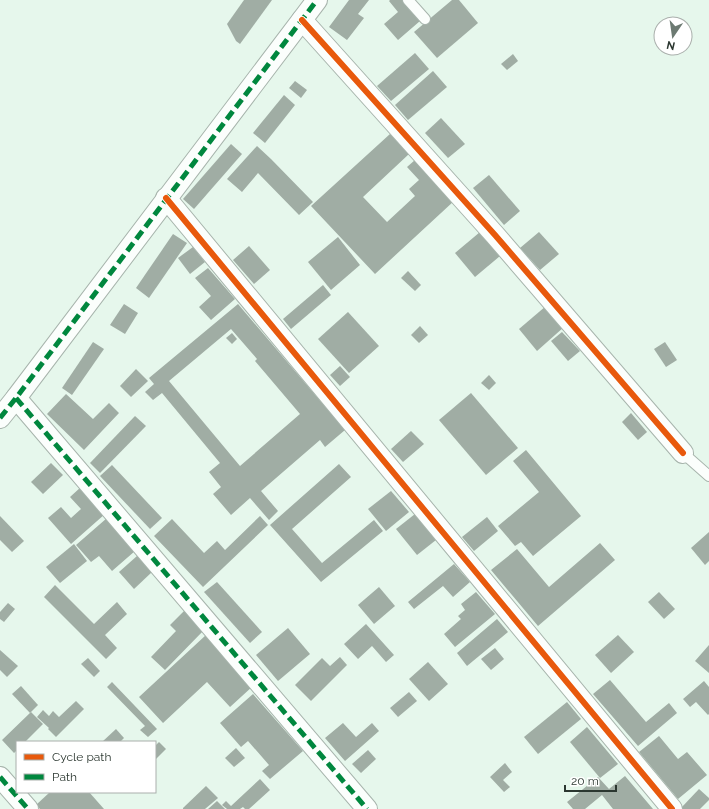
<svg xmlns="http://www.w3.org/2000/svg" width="709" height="809" viewBox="0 0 709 809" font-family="Raleway,sans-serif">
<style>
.building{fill:#a0ada4;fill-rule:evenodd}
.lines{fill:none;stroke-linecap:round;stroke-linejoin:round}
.service-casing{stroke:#a7b4ac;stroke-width:12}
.minor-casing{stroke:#a7b4ac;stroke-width:22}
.service{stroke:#fbfefc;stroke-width:10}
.minor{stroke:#fbfefc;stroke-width:20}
.quiet{stroke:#00873e;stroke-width:5;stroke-dasharray:10 5;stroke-linecap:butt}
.cycleway-casing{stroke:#fff;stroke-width:8}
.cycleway{stroke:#e8590c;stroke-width:6}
</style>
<rect width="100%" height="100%" fill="#e6f7ec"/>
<g class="building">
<path d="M244 0H272L240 44 236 41 227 24Z"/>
<path d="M349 0H369L358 14 364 18 347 40 329 27Z"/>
<path d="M390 0H402L420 21 398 40 384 24 398 12 389 1Z"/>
<path d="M452 0H459L478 23 437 58 414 32Z"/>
<path d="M415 53 429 69 391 101 377 86Z"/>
<path d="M513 54 518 61 507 70 501 64Z"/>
<path d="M433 71 447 87 408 120 395 105Z"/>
<path d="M295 81 307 90 301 98 289 88Z"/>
<path d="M284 95 295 105 265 143 253 133Z"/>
<path d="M441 118 465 144 448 158 425 133Z"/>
<path d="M390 134 409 154 363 197 387 222 415 196 409 189 419 180 407 167 415 160 454 201 375 274 311 206Z"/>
<path d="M231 144 242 154 194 209 183 199Z"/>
<path d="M257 146 271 159 313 202 299 215 258 173 242 192 227 179Z"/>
<path d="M489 175 520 211 504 225 473 188Z"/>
<path d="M480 232 500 256 475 277 455 253Z"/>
<path d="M539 232 559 254 540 270 520 248Z"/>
<path d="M173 234 187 243 149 298 136 288Z"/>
<path d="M338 237 360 265 331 290 308 262Z"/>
<path d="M249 246 270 270 254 284 233 260Z"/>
<path d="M193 247 205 262 190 274 178 258Z"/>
<path d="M208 268 235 299 211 320 199 307 211 296 195 278Z"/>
<path d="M408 271 421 285 415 291 401 278Z"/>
<path d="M323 285 331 295 291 329 283 319Z"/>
<path d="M124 304 138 313 125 334 110 325Z"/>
<path d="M238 304 345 430 325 447 320 440 261 491 278 511 269 520 250 498 231 515 213 494 221 487 209 472 220 463 162 393 153 400 145 392 154 384 149 378ZM231 329 257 359 255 361 300 414 240 466 169 381Z"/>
<path d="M546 306 564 327 537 351 519 329Z"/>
<path d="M348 312 379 346 349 373 318 339Z"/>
<path d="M420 326 428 335 419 343 411 335Z"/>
<path d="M562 332 580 351 568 361 551 341Z"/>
<path d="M232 333 237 339 232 344 226 338Z"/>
<path d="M93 342 104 349 72 395 62 388Z"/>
<path d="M665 342 677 360 666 367 654 349Z"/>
<path d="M340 366 350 377 340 386 330 375Z"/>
<path d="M136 369 148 381 131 397 120 386Z"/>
<path d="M489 375 496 383 489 390 481 383Z"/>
<path d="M471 393 518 448 486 475 439 420Z"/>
<path d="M66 394 93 419 109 403 119 413 84 450 47 414Z"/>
<path d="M631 413 647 432 638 440 622 422Z"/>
<path d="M135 416 146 426 100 473 90 463Z"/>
<path d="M411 431 424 444 403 462 391 449Z"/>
<path d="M526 450 581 516 533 556 521 542 515 546 498 526 539 492 513 461Z"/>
<path d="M51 463 63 475 43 494 31 482Z"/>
<path d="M339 464 351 477 292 529 322 563 374 520 383 531 321 582 270 525Z"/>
<path d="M112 465 162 518 150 529 100 476Z"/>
<path d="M81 487 105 514 71 544 48 518 61 507 71 518 81 509 70 497Z"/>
<path d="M391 491 409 512 386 531 368 509Z"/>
<path d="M415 514 436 540 417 555 396 529Z"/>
<path d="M0 516 24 541 12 552 0 540Z"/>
<path d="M260 516 268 525 203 587 154 536 172 519 204 553 217 541 225 550Z"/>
<path d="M487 517 498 531 474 551 462 537Z"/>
<path d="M107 518 135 551 112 571 99 556 91 562 76 545Z"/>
<path d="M709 532V561L705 565 691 548Z"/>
<path d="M600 543 615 560 538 626 491 570 517 549 549 587Z"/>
<path d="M74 544 87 561 60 583 46 567Z"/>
<path d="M137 556 152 572 134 589 119 572Z"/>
<path d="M454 564 470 582 453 597 443 586 414 609 408 602Z"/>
<path d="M217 582 262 632 250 643 204 592Z"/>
<path d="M55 585 94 624 117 602 127 614 105 635 117 648 106 659 44 597Z"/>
<path d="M379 587 395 606 374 624 358 605Z"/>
<path d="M476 592 495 614 455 647 444 634 461 619 458 616 465 610 461 604Z"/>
<path d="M659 592 675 609 664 619 648 602Z"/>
<path d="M8 603 15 609 4 622 0 619V612Z"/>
<path d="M184 611 204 630 165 670 151 657 176 631 170 625Z"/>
<path d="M497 619 508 632 467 666 457 653Z"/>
<path d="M366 624 394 655 386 662 372 646 358 659 344 644Z"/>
<path d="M288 628 310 654 278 681 256 655Z"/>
<path d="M206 635 253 686 230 707 207 682 163 723 139 697Z"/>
<path d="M618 635 634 652 611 673 595 655Z"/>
<path d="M709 645V673L695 661Z"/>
<path d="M495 648 504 659 491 670 481 659Z"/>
<path d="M0 650 18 666 7 677 0 670Z"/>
<path d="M340 657 347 665 311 701 295 685 322 658 330 666Z"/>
<path d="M88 658 100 671 94 677 81 664Z"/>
<path d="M428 662 448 684 429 701 409 679Z"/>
<path d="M610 680 646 722 669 703 677 713 638 746 593 694Z"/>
<path d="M704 681 709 687V714L708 715 696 702 690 707 683 699Z"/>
<path d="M112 682 157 729 148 737 140 730 145 726 107 687Z"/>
<path d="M21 686 38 705 30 713 12 694Z"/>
<path d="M409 692 417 701 398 717 390 708Z"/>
<path d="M253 694 303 751 270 779 262 771 269 765 248 741 241 747 220 723Z"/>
<path d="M76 701 84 709 56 737 48 729 49 728 37 717 43 710 49 716 53 711 59 717Z"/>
<path d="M567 702 581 719 538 754 524 737Z"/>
<path d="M31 712 43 724 25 742H17V750L14 753 2 740Z"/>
<path d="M343 723 356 737 372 723 379 731 345 761 325 738Z"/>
<path d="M587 727 618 764 600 778 570 742Z"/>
<path d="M116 729 124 738 120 742H102Z"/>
<path d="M659 736 678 759 687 752 707 775 678 799 639 752Z"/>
<path d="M159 742 166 749 155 760V746Z"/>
<path d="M236 748 245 758 234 767 225 758Z"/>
<path d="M368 750 376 759 361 773 352 764Z"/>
<path d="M505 763 512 772 503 780 510 787 504 792 490 777Z"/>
<path d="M625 776 653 809H613L602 795 585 809H573L567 802 598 777 609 789Z"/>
<path d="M260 779 270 790 249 809H245L243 807 240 809H227L222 805 226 801 231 806Z"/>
<path d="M206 786 218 798 205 809H183V808Z"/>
<path d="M699 789 709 798V800L700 809H682L681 808Z"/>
<path d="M50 792H89L104 809H40L36 805Z"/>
<path d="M217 801 225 809H208Z"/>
</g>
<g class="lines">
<defs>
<g id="service">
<path d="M408 0 425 19"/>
<path d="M683 453 709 476"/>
</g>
<g id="minor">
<path d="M302 20 495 235 683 453"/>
<path d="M166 198 672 809"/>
<path d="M16 398 367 809"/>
<path d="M0 418 16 398 317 0"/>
<path d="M0 777 28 809"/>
</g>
</defs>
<use href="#service" class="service-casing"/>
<use href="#minor" class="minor-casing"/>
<use href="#service" class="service"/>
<use href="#minor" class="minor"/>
<g class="quiet">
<path d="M16 398 367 809"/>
<path d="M0 418 16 398 317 0"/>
<path d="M0 777 28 809"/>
</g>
<defs>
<g id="cycleway">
<path d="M302 20 495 235 683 453"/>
<path d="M166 198 672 809"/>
</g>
</defs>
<use href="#cycleway" class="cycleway-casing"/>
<use href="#cycleway" class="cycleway"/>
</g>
<rect x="16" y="741" width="140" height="52" fill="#ffffff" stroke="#aaafac"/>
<rect x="24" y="754" width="20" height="6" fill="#e8590c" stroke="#aaafac"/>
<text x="52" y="761" font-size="12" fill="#2b3730">Cycle path</text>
<rect x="24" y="774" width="20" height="6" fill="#00873e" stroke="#aaafac"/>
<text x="52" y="781" font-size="12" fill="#2b3730">Path</text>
<g transform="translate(673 36) rotate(193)"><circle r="19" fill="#ffffff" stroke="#aaafac"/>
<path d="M0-3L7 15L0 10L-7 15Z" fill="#6c7a72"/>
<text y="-6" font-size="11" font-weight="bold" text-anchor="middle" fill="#2b3730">N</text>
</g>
<path d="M565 785v6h51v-6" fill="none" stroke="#2b3730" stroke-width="2"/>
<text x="571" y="785" font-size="12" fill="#2b3730" stroke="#ffffff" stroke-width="3" paint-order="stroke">20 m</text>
</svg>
